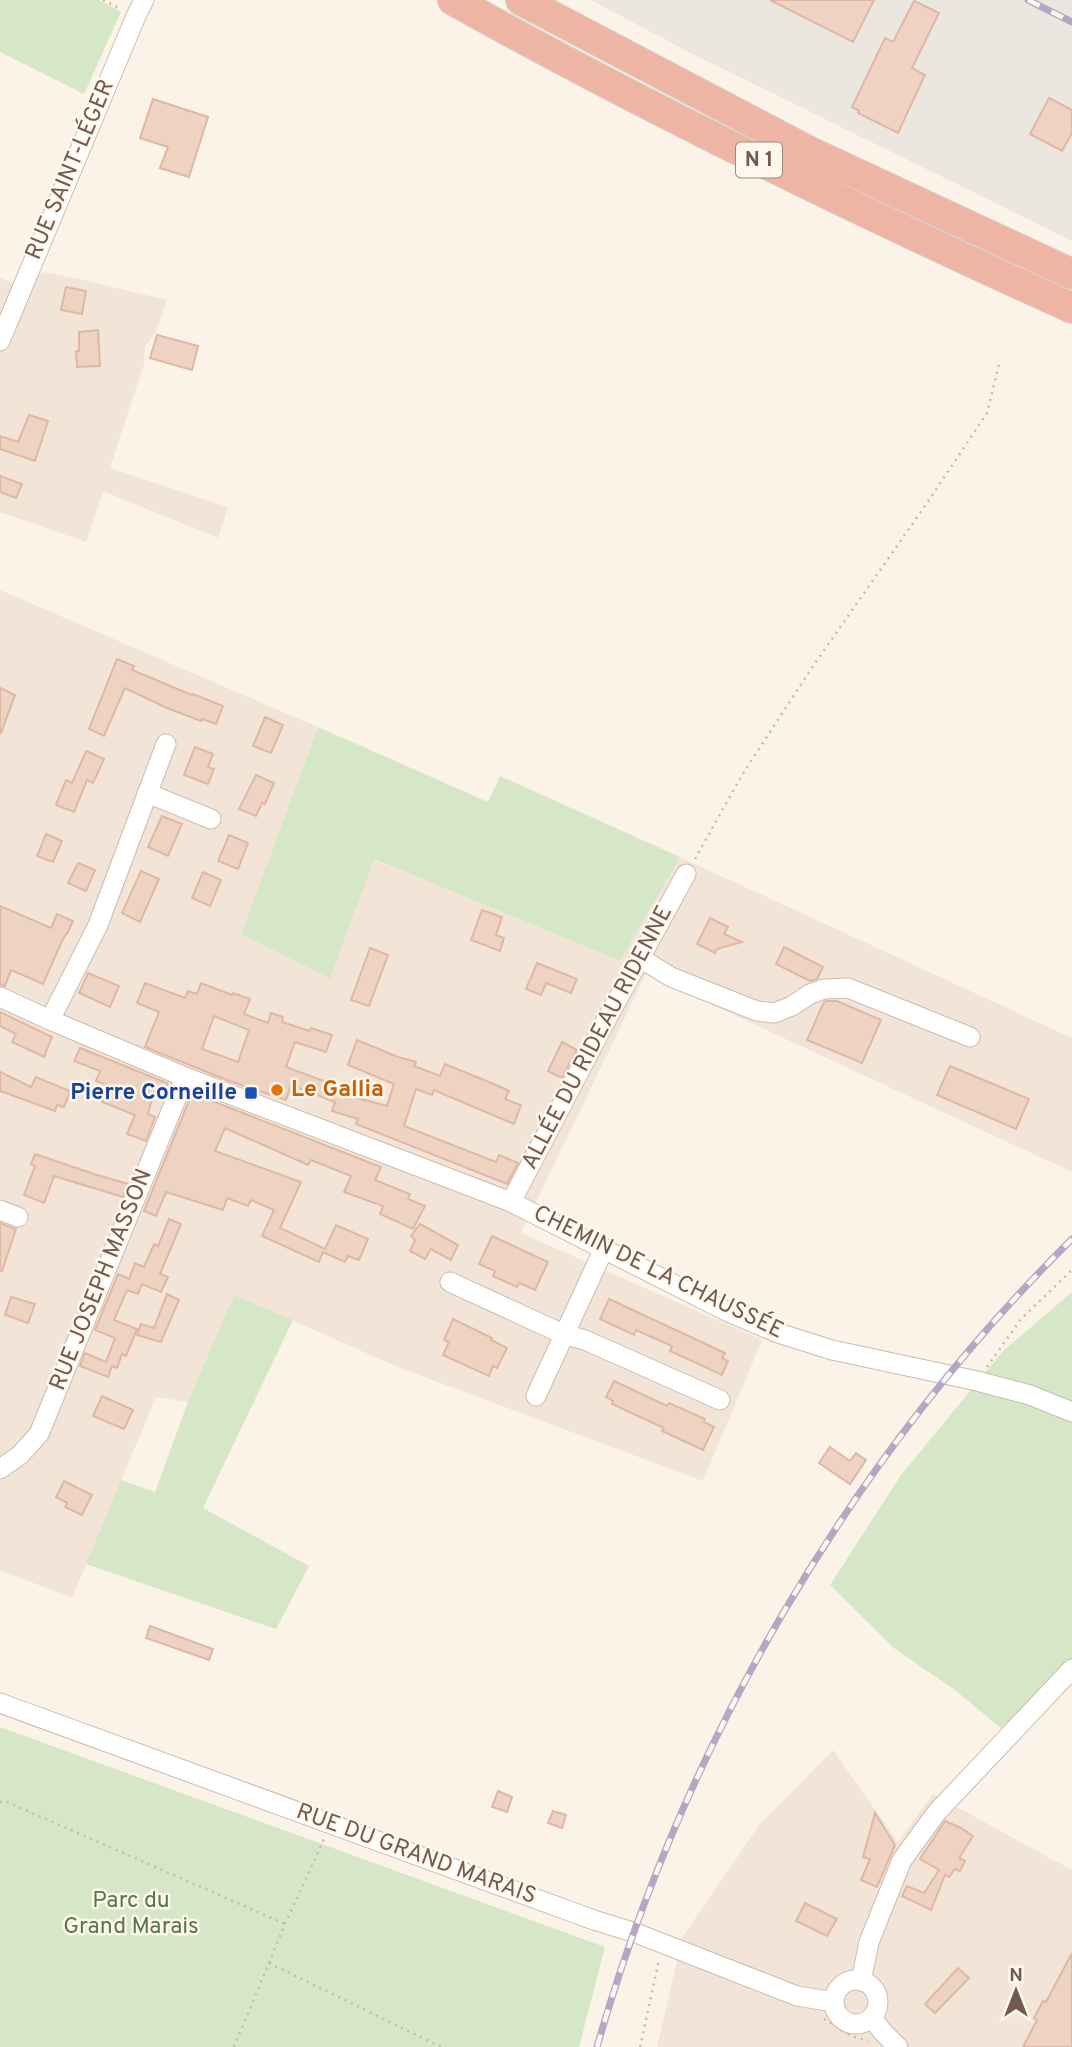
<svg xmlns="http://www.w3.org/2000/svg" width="1072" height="2047" viewBox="0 0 1072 2047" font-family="Overpass,sans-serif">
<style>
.residential{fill:#f2e5d7}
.industrial{fill:#ece6e1}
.green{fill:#d5e7c7}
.building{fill:#eed2c2;stroke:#dfb8a4;stroke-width:2;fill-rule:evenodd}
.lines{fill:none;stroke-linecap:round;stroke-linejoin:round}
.minor-casing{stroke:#ccbbaf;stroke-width:21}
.highway-casing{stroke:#d8d1cd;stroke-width:32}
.path{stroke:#d3b5a5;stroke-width:2.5;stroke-dasharray:2 5;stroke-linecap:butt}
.minor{stroke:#fff;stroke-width:19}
.highway{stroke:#efb5a4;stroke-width:30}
.rail-casing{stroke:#b5a7c4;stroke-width:7}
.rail{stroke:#fef7ee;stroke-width:4.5;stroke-dasharray:13;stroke-linecap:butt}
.food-dot{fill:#e8710a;stroke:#fef7ee;stroke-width:2.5}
.transit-dot{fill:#1a4fb4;stroke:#fef7ee;stroke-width:2.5}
.labels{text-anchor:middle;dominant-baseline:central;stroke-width:5;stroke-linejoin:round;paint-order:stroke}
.shield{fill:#fef7ee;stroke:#9d897e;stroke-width:2}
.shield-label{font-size:21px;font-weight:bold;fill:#735a4e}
.street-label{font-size:23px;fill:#735a4e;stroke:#fef7ee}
.food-label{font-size:23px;font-weight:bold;fill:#c56008;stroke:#fef7ee;text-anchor:start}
.transit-label{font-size:23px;font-weight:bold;fill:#164399;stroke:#fef7ee;text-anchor:end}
.park-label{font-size:23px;fill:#577847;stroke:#fef7ee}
</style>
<rect width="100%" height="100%" fill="#fbf3e8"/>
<g class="residential">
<path d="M45 272 83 280 167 300 156 332 145 347 144 364 110 468 228 507 218 538 103 491 86 542 0 512V278L13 283Z"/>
<path d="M0 590 318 727 241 934 330 979 373 859 620 961 680 857 1072 1038V1172L646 974 521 1233 762 1340 703 1481 400 1368 235 1295 188 1402 156 1397 72 1598 0 1570Z"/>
<path d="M833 1750 898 1842 933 1794 1072 1870V2047H657L683 1936 760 1824Z"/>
</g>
<path class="industrial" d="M591 0H1072V241L685 50Z"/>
<g class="green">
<path d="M0 0H99L121 12 84 94 0 52Z"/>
<path d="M318 727 488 802 500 776 680 857 620 961 374 859 330 979 241 934Z"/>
<path d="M1072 1292V1658L1002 1729 955 1690 895 1649 830 1585 901 1475 1003 1351Z"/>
<path d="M234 1295 293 1320 203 1508 309 1566 276 1629 86 1564 121 1480 155 1492 188 1402Z"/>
<path d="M0 1727 605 1947 579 2047H0Z"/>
</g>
<g class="building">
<path d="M770 0H874L853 42Z"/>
<path d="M914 1 939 13 912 68 925 75 898 133 858 113 859 111 852 107 885 38 893 42Z"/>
<path d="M1049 98 1072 110V133L1062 151 1030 134Z"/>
<path d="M153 99 208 117 189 177 160 168 168 147 140 138Z"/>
<path d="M66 287 86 291 82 314 61 310Z"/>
<path d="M98 330 100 366 77 367 76 351H79V332Z"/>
<path d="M157 335 198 346 192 370 150 358Z"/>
<path d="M29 415 48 421 35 461 0 449V436L18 442Z"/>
<path d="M0 476 22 484 16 498 0 492Z"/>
<path d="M117 659 134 666 132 670 192 695 193 694 223 706 216 724 202 719 201 721 167 708 125 688 104 736 89 729Z"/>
<path d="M0 688 15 695 1 733 0 732Z"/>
<path d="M265 717 283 725 271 753 253 746Z"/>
<path d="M195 747 213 754 208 767 214 769 208 784 184 775Z"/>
<path d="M86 751 104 759 93 783 87 780 74 812 56 805 66 780 72 783Z"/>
<path d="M256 775 274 783 265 804 262 803 256 816 239 809Z"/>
<path d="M162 816 182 824 168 856 148 847Z"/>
<path d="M46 834 62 841 53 862 37 856Z"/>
<path d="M229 835 248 843 238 869 218 861Z"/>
<path d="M78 863 95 870 86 891 68 883Z"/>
<path d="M141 871 159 879 140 922 122 913Z"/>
<path d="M203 872 221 880 210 906 192 898Z"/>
<path d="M0 906 51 928 57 914 73 921 67 934H66L62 941 43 984 11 970 5 986 0 985Z"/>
<path d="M482 910 502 917 496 935 504 938 500 951 471 940Z"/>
<path d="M710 918 728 927 724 934 742 942 717 949 715 953 697 944Z"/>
<path d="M784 947 823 967 817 979 810 981 776 964Z"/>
<path d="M370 948 388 955 369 1006 351 1000Z"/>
<path d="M537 963 577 979 571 993 546 983 541 995 526 989Z"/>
<path d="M88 973 119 986 110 1007 79 993Z"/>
<path d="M145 983 185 998 188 991 197 994 201 983 232 995 233 993 250 999 244 1014 268 1023 271 1013 283 1017 282 1022 310 1031 311 1028 332 1035 326 1052 295 1042 286 1067 348 1090 347 1095 387 1106 394 1084 348 1065 357 1040 398 1057 416 1062 414 1066 440 1076 445 1064 496 1085 509 1091 505 1099 521 1105 514 1124 434 1090 432 1095 416 1089 404 1126 496 1162 499 1155 518 1163 507 1184 356 1124 358 1119 332 1111 335 1102 291 1085 286 1100 229 1081 145 1047 159 1012 137 1003ZM214 1016 249 1030 238 1062 202 1049Z"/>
<path d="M826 1001H837L881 1020 862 1063 807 1040 824 1002Z"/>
<path d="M0 1012 52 1037 44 1057 12 1042 16 1034 0 1026Z"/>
<path d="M562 1042 577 1050 562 1078 548 1071Z"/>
<path d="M80 1048 167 1083 168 1086 164 1095 154 1092 148 1114 155 1117 146 1141 127 1134 135 1115 102 1102 109 1086 96 1081 100 1071 74 1061Z"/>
<path d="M950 1066 1029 1099 1016 1129 937 1095Z"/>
<path d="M0 1072 31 1087 36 1077 70 1091 64 1107 57 1105 55 1111 0 1091Z"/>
<path d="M192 1093 381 1167 375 1180 410 1194 408 1199 425 1206 413 1229 380 1214 383 1206 344 1192 351 1176 311 1160 308 1165 225 1128 215 1151 301 1182 280 1228 325 1249 336 1225 368 1239 359 1260 348 1256 345 1262 323 1252 319 1262 262 1236 274 1210 251 1200 248 1206 227 1198 223 1210 166 1192 156 1216 144 1211Z"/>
<path d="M35 1154 94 1174 128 1184 123 1197 54 1176 44 1203 24 1195 35 1166 31 1164Z"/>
<path d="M169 1219 181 1224 160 1274 168 1277 161 1292 142 1284 138 1294 127 1290 114 1320 137 1329 126 1356 122 1354 117 1368 112 1366 108 1377 80 1366 85 1353 106 1362 115 1338 95 1330 118 1274 129 1279 135 1263 144 1267 154 1244 158 1246Z"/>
<path d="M0 1223 16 1229 2 1271H0Z"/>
<path d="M420 1224 458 1245 451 1260 431 1249 425 1259 410 1251 415 1240 411 1236Z"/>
<path d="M492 1236 548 1262 535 1290 519 1283 517 1287 493 1276 495 1271 479 1264Z"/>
<path d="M167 1294 179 1300 161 1342 137 1335 141 1324 154 1328Z"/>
<path d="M11 1297 35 1304 28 1323 5 1315Z"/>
<path d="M609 1299 725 1353 722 1358 728 1361 722 1375 670 1351 672 1346 636 1330 634 1335 600 1319Z"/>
<path d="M453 1319 492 1338 491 1340 507 1348 497 1368 493 1366 489 1376 443 1355 449 1342 444 1340Z"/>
<path d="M614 1381 667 1406 669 1403 705 1419 704 1422 714 1427 703 1450 662 1431 664 1428 612 1404 613 1401 606 1397Z"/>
<path d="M102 1396 133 1410 124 1429 93 1416Z"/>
<path d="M830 1447 850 1461 856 1453 866 1460 850 1484 819 1463Z"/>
<path d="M64 1481 92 1495 82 1515 65 1507 67 1503 56 1497Z"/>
<path d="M150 1626 213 1649 209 1660 146 1638Z"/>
<path d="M498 1791 512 1797 507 1812 492 1807Z"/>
<path d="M553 1811 566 1815 562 1828 548 1823Z"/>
<path d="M875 1813 895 1845 877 1887 861 1880 870 1859 863 1857Z"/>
<path d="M945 1821 961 1828 973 1836 959 1858 965 1861 960 1871 955 1869 949 1877 945 1875 931 1910 902 1896 907 1886 924 1893 939 1870 920 1859Z"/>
<path d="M805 1903 837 1919 827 1936 796 1921Z"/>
<path d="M1072 1953V2047H1023L1037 2020 1034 2018 1043 2001 1046 2002Z"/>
<path d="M958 1968 969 1978 935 2013 925 2004Z"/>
</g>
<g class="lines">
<defs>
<g id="minor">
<path d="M0 341 136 16 144 0"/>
<path d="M147 793 211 819"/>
<path d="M640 958 671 977 757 1011 774 1013 792 1006 810 994 824 989 848 988 970 1037"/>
<path d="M0 997 50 1020 185 1077 511 1202 726 1311 778 1333 832 1350 977 1381 1030 1395 1072 1412"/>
<path d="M50 1020 98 925 166 744"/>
<path d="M511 1202 604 1024 686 874"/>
<path d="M0 1210 18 1217"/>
<path d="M450 1282 563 1334 585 1340 720 1400"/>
<path d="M536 1396 601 1255 603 1248"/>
<path d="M0 1469 20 1455 39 1434 185 1077"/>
<path d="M0 1703 594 1920 636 1933 797 1996 834 2002"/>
<circle cx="856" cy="2002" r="22"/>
<path d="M861 1981 869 1942 902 1860 937 1812 1072 1669"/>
<path d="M872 2017 882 2031 898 2047"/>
</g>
<g id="highway">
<path d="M453 0C654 112 862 213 1072 308"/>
<path d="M521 0 808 151 1072 274"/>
</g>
</defs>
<use href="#minor" class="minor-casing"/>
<use href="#highway" class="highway-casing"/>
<g class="path">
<path d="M103 0 119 8"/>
<path d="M695 859 742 775 811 669 927 503 987 413 1000 360"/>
<path d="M987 1367 1021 1319 1072 1270"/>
<path d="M0 1802 5 1801 285 1924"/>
<path d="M269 1963 441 2047"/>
<path d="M824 2019 852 2036 868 2041"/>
<path d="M234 2047 285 1924 324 1839"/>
<path d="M640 2047 659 1960"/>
</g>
<use href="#minor" class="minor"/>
<use href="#highway" class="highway"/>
<defs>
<g id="rail">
<path d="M1028 0 1072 22"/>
<path d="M597 2047C683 1746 849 1460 1072 1239"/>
</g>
</defs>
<use href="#rail" class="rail-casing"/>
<use href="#rail" class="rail"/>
</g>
<circle class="food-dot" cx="277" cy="1090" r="7"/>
<rect class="transit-dot" x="244" y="1086" width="14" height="14" rx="3.5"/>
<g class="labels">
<rect class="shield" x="736" y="142.5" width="46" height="35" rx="5"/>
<g class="shield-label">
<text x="759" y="160">N 1</text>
</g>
<g class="street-label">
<text transform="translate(71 170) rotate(-67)">RUE SAINT-LÉGER</text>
<text transform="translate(598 1038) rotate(-62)">ALLÉE DU RIDEAU RIDENNE</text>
<text transform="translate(658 1273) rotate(26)">CHEMIN DE LA CHAUSSÉE</text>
<text transform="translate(102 1280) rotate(-68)">RUE JOSEPH MASSON</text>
<text transform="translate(416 1855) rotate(20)">RUE DU GRAND MARAIS</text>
</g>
<g class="food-label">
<text x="291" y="1090">Le Gallia</text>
</g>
<g class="transit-label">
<text x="237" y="1093">Pierre Corneille</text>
</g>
<g class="park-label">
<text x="131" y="1901">Parc du<tspan x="131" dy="26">Grand Marais</tspan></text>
</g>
</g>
<g transform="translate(1016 1991)" stroke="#fef7ee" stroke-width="5" paint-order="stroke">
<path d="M0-5L12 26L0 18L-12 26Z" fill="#735a4e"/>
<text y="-10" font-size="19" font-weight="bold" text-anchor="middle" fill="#735a4e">N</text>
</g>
</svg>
